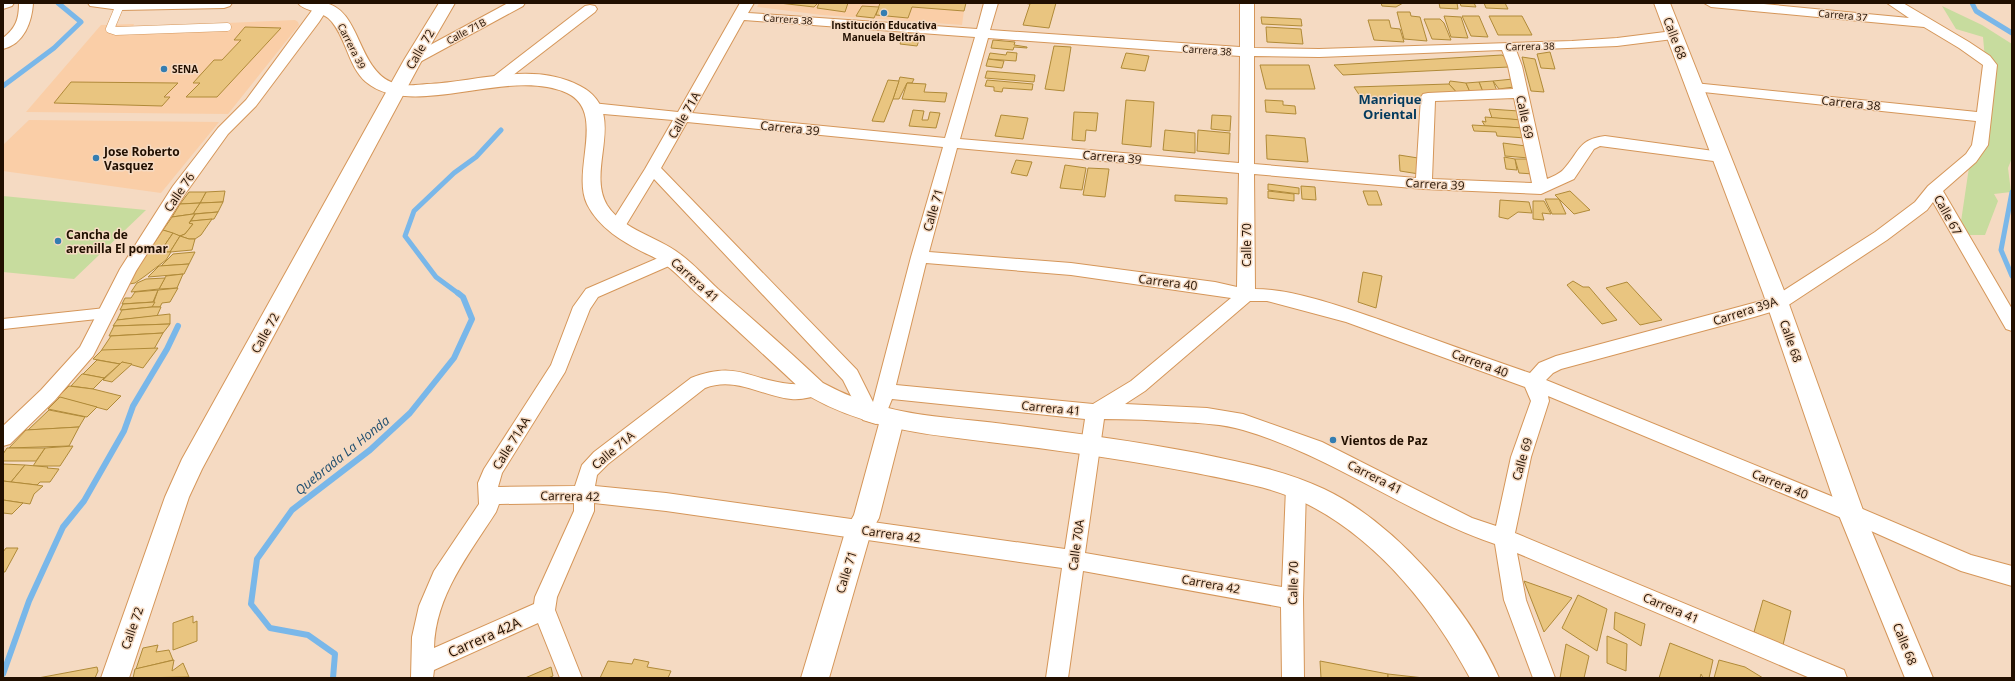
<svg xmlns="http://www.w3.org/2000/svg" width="2015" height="681" viewBox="0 0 2015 681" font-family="'Open Sans',sans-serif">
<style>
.built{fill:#facea7}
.green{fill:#c7dc9e}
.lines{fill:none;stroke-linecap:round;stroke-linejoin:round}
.stream-far1{stroke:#79b7e9;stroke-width:5}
.stream{stroke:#79b7e9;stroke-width:6}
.building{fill:#e9c580;stroke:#b08a38}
.service-far1-casing{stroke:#d59659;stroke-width:9}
.service-casing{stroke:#d59659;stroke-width:12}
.minor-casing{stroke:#d59659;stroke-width:2}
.tertiary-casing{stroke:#d59659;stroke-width:2}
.secondary-casing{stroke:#d59659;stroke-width:2}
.service-far1{stroke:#fff;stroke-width:8}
.service{stroke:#fff;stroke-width:10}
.minor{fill:#fff;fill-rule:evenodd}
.tertiary{fill:#fff;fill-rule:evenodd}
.secondary{fill:#fff;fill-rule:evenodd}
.poi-dot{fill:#347db1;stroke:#f5dac2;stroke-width:1.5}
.labels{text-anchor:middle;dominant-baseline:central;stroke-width:3;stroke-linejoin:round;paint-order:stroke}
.far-street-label{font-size:10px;fill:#210f00;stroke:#f5dac2}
.far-poi-label{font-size:10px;font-weight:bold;fill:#210f00;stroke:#f5dac2}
.street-label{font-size:12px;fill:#210f00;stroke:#f5dac2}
.poi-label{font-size:12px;font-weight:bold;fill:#210f00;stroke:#f5dac2;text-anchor:start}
.neighbourhood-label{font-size:13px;font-weight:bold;fill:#033a5d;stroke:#f5dac2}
.water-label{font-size:13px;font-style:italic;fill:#1f4e6f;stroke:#f5dac2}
.near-street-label{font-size:14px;fill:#210f00;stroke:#f5dac2}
</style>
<rect width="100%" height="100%" fill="#f5dac2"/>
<g class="built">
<path d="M759 3H965L962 25 822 15 757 7Z"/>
<path d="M295 20 298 22 299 25 228 114 26 112 101 25 134 24 133 27Z"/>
<path d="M29 120 219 122 161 193 3 171V145Z"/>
</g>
<g class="green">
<path d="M1942 6 1982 25 2012 44V158L2008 168 2011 192 1994 194 1998 201 1985 235H1959L1985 59 1983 37 1956 29Z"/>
<path d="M3 196 146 210 74 279 3 272Z"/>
</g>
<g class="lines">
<g class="stream-far1">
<path d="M1972 3 1976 11 2012 33"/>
<path d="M3 86 54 48 81 22 58 3"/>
<path d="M2012 192 2001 250 2012 276"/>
<path d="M459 294 436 277 405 236 414 211 454 173 476 157 501 130"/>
</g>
<g class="stream">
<path d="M3 674 29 601 63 527 84 501 124 431 133 406 167 349 178 326"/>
<path d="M333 678 335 654 308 635 270 628 251 604 257 559 292 510 370 450 410 413 454 358 472 319 463 297 458 293"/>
</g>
</g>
<g class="building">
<path d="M779 3H818L814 7Z"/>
<path d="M819 3H848L845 12 817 8Z"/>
<path d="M880 3H966L964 11 912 7 908 18 876 15Z"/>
<path d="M1023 3H1056L1049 28 1023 25 1030 4Z"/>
<path d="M1381 3H1403L1396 7 1382 6Z"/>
<path d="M1439 3H1457L1458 9 1440 8Z"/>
<path d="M1460 3H1474L1476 7 1461 6Z"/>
<path d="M1484 3H1505L1508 9 1486 8Z"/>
<path d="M862 6 879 7 874 18 856 16Z"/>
<path d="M1397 12H1410L1411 16 1420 17 1427 41 1404 39Z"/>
<path d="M1444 16 1461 17 1468 38 1451 37Z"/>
<path d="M1462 16H1479L1488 37 1471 36Z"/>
<path d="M1489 16H1522L1532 35H1498Z"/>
<path d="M1261 17 1301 19 1302 26 1262 24Z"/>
<path d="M1424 19H1440L1444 23 1451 40 1432 39Z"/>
<path d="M1368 20H1389L1391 28 1400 29 1404 42 1374 40Z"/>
<path d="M245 27 281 28 217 97H186L200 83H193L214 60H222L241 40H234Z"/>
<path d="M1266 27 1301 29 1303 44 1267 42Z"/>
<path d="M904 33 921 35 917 46 900 44Z"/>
<path d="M993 40 1015 42 1014 45 1027 47V48L1014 47 1013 50 991 48Z"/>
<path d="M1054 46 1071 47 1064 91 1045 89Z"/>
<path d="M1007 52 1017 53 1016 61 988 59 990 53 1006 55Z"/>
<path d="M1550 52 1555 69 1541 68 1537 54Z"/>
<path d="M1126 53 1149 56 1145 71 1121 68Z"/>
<path d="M1502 55 1512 62 1509 67 1343 75 1334 65Z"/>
<path d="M1522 57 1535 59 1544 92 1531 91Z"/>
<path d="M988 59 1004 61 1002 68 986 66Z"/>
<path d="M1260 65H1309L1315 89H1266Z"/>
<path d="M987 71 1035 75 1034 82 985 78Z"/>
<path d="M900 77 914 79 912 83H907L899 99H893Z"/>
<path d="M1513 79 1514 87 1499 89 1493 81Z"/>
<path d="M888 80 899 81 893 99 884 122 872 121Z"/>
<path d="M987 80 1033 84 1032 90 1003 88 1002 92 994 91V87L985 86Z"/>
<path d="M1450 81 1466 83 1470 92 1458 94 1449 84Z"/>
<path d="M1493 81 1497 91 1483 92 1479 82Z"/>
<path d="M71 82 178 83 164 97H170L162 106 54 103Z"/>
<path d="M1479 82 1483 92H1470L1466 83Z"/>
<path d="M907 83 926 84 924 92 947 93 945 102 902 99Z"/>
<path d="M1449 84 1458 94 1411 98 1360 96 1354 87Z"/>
<path d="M1126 100 1154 102 1151 147 1122 144Z"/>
<path d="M1265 100 1283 101V105L1295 106 1296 114 1266 112Z"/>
<path d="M1489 109 1519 111 1522 120 1492 118Z"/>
<path d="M913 110 924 111 922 120H928L930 112 940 113 936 128 909 126Z"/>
<path d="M1074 112 1098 113 1096 131 1086 130 1085 141 1072 140Z"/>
<path d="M1001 115 1028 118 1023 139 995 136Z"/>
<path d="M1212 115 1231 116 1230 131 1211 129Z"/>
<path d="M1485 117 1522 120 1523 128 1485 126 1482 121 1486 122Z"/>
<path d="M1472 125 1523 128 1526 138 1497 136 1496 132 1474 131Z"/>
<path d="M1165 130 1195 133V153L1163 150Z"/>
<path d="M1198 130 1230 133 1229 154 1197 151Z"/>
<path d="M1266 135 1305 138 1308 162 1267 159Z"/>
<path d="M1503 143 1526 146 1529 158 1505 156Z"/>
<path d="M1399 155 1418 158 1419 174 1400 171Z"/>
<path d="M1504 157 1515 159 1517 170 1506 169Z"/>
<path d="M1515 159H1528L1533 174 1519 173Z"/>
<path d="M1016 160 1032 162 1027 176 1011 173Z"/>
<path d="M1065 165 1086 168 1082 190 1060 188Z"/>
<path d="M1088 168 1109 169 1105 197 1083 195Z"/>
<path d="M1268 184 1299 188V194L1268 190Z"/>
<path d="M1301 186 1315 187 1316 200 1302 199Z"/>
<path d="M225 191 223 202 200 203 206 192Z"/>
<path d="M1268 191 1294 194V201L1268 198Z"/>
<path d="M1363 191H1377L1382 205H1368Z"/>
<path d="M1570 191 1590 210 1574 214 1555 195Z"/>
<path d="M189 192H206L200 203 180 204Z"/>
<path d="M1175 195 1227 198V204L1175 201Z"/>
<path d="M1545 199H1559L1566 214H1552Z"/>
<path d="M1500 200 1529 202 1532 213 1518 212 1508 219 1499 217Z"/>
<path d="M1533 201H1544L1551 214 1542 213 1544 220 1533 219Z"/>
<path d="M223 202 218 212 193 214 200 203Z"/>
<path d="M200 203 193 214 172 217 180 204Z"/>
<path d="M218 212 214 219 191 221 195 214Z"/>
<path d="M193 214H195L189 223 193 224 185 234 180 236 163 230 172 217Z"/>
<path d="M212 219 201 235 195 239H189L180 236 185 234 193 224 189 223 191 221Z"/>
<path d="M163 230 173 233 160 252H148Z"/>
<path d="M173 233 180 236 170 252H160Z"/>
<path d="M180 236 189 239H195L192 250 170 252Z"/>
<path d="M147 252H171L166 260 145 276 135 283 129 284Z"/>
<path d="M195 252 189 264 161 266 173 254Z"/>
<path d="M189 264 184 274 148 277 159 266Z"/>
<path d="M1363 272 1382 276 1376 308 1358 302Z"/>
<path d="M183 274 177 288 159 289 166 276Z"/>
<path d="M165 278 159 289 131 292 137 283 146 279Z"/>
<path d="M1573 281 1583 287H1589L1617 320 1602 324 1567 285Z"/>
<path d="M1627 282 1662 320 1640 325 1606 288Z"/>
<path d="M178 288 170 302 162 303 160 307H152L158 290Z"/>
<path d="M158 290 153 302 122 304 125 298H131L135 292Z"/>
<path d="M155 302 152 307 120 310 123 304Z"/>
<path d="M152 307H161L157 316 117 320 122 310Z"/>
<path d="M170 314V324L113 326 117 320Z"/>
<path d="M170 324 163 333 109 336 114 326Z"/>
<path d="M163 333 154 349 101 351 111 336Z"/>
<path d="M158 348 143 368 122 362 120 364 93 359 102 350Z"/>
<path d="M97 360 120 364 104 378 83 374Z"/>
<path d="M122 362 132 364 112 382 103 380Z"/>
<path d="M82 374H83L104 378 93 389 71 386Z"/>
<path d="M69 386 93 389 121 396 107 410 58 397Z"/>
<path d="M60 397 97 407 87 417 48 409Z"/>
<path d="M49 410 85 417 79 427 28 430Z"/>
<path d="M79 427 69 446 9 448 26 430Z"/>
<path d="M73 446 60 466H33L45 448Z"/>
<path d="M7 448H45L36 461H3V454Z"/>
<path d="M3 464 25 465 11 482 3 481Z"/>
<path d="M25 465 48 467 47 468 59 469 50 482H40L37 485 11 482Z"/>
<path d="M3 481 37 485 43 486 34 494 30 504 3 500Z"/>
<path d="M3 500 23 503 12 514 3 513Z"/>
<path d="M6 548H18L5 572H3V552Z"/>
<path d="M1524 581 1572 598 1544 632Z"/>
<path d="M1578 595 1607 609 1597 651 1562 628Z"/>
<path d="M1763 600 1791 611 1783 645 1754 632Z"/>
<path d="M1615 612 1645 624 1641 646 1614 629Z"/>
<path d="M193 616V623L197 621V641L173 650V623Z"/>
<path d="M1607 636 1627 644 1626 671 1607 663Z"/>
<path d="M1670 643 1713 660 1709 678H1703L1701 674 1700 678H1659Z"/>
<path d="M1566 644 1589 656 1584 678H1560Z"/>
<path d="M158 645 156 652 169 650 173 660 136 669 143 648Z"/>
<path d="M634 659 649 662 647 667 671 671 668 678H600L608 661 632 664Z"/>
<path d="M174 660 172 671 183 663 189 677 133 678 135 669Z"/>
<path d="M1719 660 1745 667 1763 678H1714Z"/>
<path d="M1320 661 1388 674V678H1321Z"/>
<path d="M97 667 98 671 95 678H38Z"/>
<path d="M551 667 553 676 548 678H525Z"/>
<path d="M1388 674 1424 678H1388Z"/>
</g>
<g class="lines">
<defs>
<path id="service-far1" d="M120 5 110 29 116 31 227 27"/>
<path id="service" d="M3 324 106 313"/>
<g id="minor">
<path d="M19 3H33C32 22 24 44 3 49V38C16 28 19 19 19 3Z"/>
<path d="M508 3H525L523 6 418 63H408L406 60 408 57Z"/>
<path d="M740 3H754L748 13 977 29 984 3H998L990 30 1240 47V3H1254V48L1319 49 1572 41 1617 38 1673 31 1678 32 1680 35 1678 38 1673 39 1617 46 1516 50 1522 66 1547 179C1552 177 1559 174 1563 170 1579 153 1578 139 1605 136L1721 152 1726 153 1729 157 1726 161 1721 162 1600 146 1594 149 1574 179 1541 194 1424 189 1254 174 1255 289C1295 289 1351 310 1389 323 1436 340 1483 357 1530 373L1539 363 1556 356 1772 298 1875 232 1915 202 1928 186 1966 154 1972 145 1976 121 1694 91 1689 90 1687 87 1689 84 1694 83 1977 112 1983 65 1959 48 1924 27 1711 7 1704 3H1753L1909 18 1887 3H1903L1969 42 1990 56 1997 65 1988 145 1976 162 1943 191 2012 309V331L2006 329 1933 202 1927 210 1887 240 1784 308 1754 317 1561 369 1553 373 1546 380 1858 507 1971 555 2012 566V586L1961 571 1844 519 1548 396 1549 401 1531 457 1515 533 1844 670 1847 678H1810L1517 553 1526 600 1555 678H1533L1504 600 1495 544C1407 514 1332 456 1243 430 1223 424 1200 423 1179 422 1154 420 1129 419 1104 419L1085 553 1282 587 1286 488 1289 482 1296 480 1303 482 1306 488 1303 599 1304 678H1282L1281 607 1083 571 1068 678H1046L1062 568 666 511 594 503V511L557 597 555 610 582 678H560L538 623 434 670 433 678H411L412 637 419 606 434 571 479 504 478 483 484 469 551 365 573 307 586 289 672 252 678 254 680 258 678 262 598 297 590 309 565 372 502 473 498 487 575 486 582 465 594 452 691 378C738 360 748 380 791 384 802 385 811 381 822 384L824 389 822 394C812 397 802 400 791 399 762 396 735 376 705 388L608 464 597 475 595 486 666 493 1065 549 1085 419 892 399 883 421 876 424 863 420 843 380 654 179 623 230 617 232 611 230 609 226 645 169 673 120 592 113 587 111 585 108 587 105 592 103 678 112ZM744 20 975 37 945 138 692 113ZM988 38 1240 56 1239 163 960 139ZM1502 50 1508 66 1513 89 1428 93 1423 94 1421 97 1416 178 1254 164V56L1319 57ZM1514 98 1532 183 1432 179 1435 101ZM687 122 943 147 911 257 873 402 857 370 661 168ZM957 148 1239 173 1237 287 1215 282 1071 263 929 252ZM926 263 1071 275 1231 298 1131 381 1093 404 896 385ZM1250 301H1267L1346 322 1525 387 1531 401 1511 457 1496 526 1472 518 1322 442 1243 414 1207 408 1125 404 1145 391ZM574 503V511L535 597 534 604 434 648C435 596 469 554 496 512L499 504Z"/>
<path d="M321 4 328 8 319 22 256 106 228 134 185 194 136 271 93 356 55 400 10 444 3 446V426L41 390 80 347 120 269 173 186 218 128 246 100 316 5Z"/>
<path d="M590 5 595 6 597 9 595 12 499 86H489L487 83 489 80 585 6Z"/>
</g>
<g id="tertiary">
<path d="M439 3H455L422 60 202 469 189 497 129 678H101L165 497 182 459 404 60Z"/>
<path d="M1654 3H1670L1785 293 1864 513 1933 678H1905L1838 513 1763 293Z"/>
<path d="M892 411 900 413 904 420 879 518 871 532 829 678H801L846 529 854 515 880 420 884 413Z"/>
</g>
<g id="secondary">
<path d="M3 3H14L12 6 3 9Z"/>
<path d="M88 3H232L230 6 224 8 120 10 90 6Z"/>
<path d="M298 3C306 3 316 2 324 3 360 8 357 67 391 82 401 87 416 85 427 84 476 82 533 61 580 86 630 112 585 168 607 205 624 231 657 236 680 254 694 264 706 278 718 289 754 320 789 351 823 383 883 416 938 416 1004 424 1068 432 1133 441 1197 453 1240 462 1284 470 1324 489 1394 522 1468 607 1499 678H1470C1433 609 1380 542 1309 505 1274 487 1234 481 1196 473 1128 460 1058 450 989 442 924 434 866 429 807 395 772 362 737 330 702 298 690 288 680 276 667 266 661 260 653 257 645 253 623 242 599 228 587 204 571 171 607 112 567 93 509 66 413 121 366 82 348 66 347 40 332 22 323 10 304 12 298 3Z"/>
</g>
</defs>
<use href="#service-far1" class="service-far1-casing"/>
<use href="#service" class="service-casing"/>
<use href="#minor" class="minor-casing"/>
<use href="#tertiary" class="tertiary-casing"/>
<use href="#secondary" class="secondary-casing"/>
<use href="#service-far1" class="service-far1"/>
<use href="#service" class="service"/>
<use href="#minor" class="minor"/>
<use href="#tertiary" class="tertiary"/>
<use href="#secondary" class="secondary"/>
</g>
<g class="poi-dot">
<circle cx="884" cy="13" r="4"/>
<circle cx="164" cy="69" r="4"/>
<circle cx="96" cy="158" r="4"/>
<circle cx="58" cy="241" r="4"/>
<circle cx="1333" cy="440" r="4"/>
</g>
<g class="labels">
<g class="far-street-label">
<text transform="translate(1843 15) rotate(5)">Carrera 37</text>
<text transform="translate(788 19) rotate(4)">Carrera 38</text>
<text transform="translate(466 31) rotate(-28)">Calle 71B</text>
<text transform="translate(352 46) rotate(63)">Carrera 39</text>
<text transform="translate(1530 46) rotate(-1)">Carrera 38</text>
<text transform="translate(1207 50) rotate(4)">Carrera 38</text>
</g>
<g class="far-poi-label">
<text x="884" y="25">Institución Educativa<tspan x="884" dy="12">Manuela Beltrán</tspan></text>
<text x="172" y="69" text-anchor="start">SENA</text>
</g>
<g class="street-label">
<text transform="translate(1675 38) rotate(69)">Calle 68</text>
<text transform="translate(420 49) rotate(-60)">Calle 72</text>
<text transform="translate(1851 103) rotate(6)">Carrera 38</text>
<text transform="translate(684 115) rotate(-60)">Calle 71A</text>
<text transform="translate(1525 117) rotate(78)">Calle 69</text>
<text transform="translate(790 128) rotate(6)">Carrera 39</text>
<text transform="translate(1112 157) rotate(5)">Carrera 39</text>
<text transform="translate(1435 184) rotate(3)">Carrera 39</text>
<text transform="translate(179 192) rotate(-56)">Calle 76</text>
<text transform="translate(933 210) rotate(-74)">Calle 71</text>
<text transform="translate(1948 215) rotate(61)">Calle 67</text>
<text transform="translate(1246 245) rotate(-90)">Calle 70</text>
<text transform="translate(695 280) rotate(42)">Carrera 41</text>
<text transform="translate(1168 282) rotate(7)">Carrera 40</text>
<text transform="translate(1745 311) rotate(-18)">Carrera 39A</text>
<text transform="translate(265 333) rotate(-61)">Calle 72</text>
<text transform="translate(1791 341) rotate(71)">Calle 68</text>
<text transform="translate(1480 363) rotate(20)">Carrera 40</text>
<text transform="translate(1051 408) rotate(6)">Carrera 41</text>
<text transform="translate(511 443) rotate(-58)">Calle 71AA</text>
<text transform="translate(613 450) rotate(-40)">Calle 71A</text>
<text transform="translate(1522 459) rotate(-74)">Calle 69</text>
<text transform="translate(1375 477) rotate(27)">Carrera 41</text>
<text transform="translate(1780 484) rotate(22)">Carrera 40</text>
<text transform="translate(570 496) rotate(1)">Carrera 42</text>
<text transform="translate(891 534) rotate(8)">Carrera 42</text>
<text transform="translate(1076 545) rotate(-82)">Calle 70A</text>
<text transform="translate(846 572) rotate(-73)">Calle 71</text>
<text transform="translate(1293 583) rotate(-89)">Calle 70</text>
<text transform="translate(1211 584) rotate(10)">Carrera 42</text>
<text transform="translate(1671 608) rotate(23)">Carrera 41</text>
<text transform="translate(132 628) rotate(-71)">Calle 72</text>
<text transform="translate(1905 644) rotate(68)">Calle 68</text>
</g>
<g class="poi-label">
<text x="104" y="151">Jose Roberto<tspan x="104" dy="14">Vasquez</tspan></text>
<text x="66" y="234">Cancha de<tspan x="66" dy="14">arenilla El pomar</tspan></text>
<text x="1341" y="440">Vientos de Paz</text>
</g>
<g class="neighbourhood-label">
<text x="1390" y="99">Manrique<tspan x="1390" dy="15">Oriental</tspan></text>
</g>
<g class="water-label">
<text transform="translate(342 455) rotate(-39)">Quebrada La Honda</text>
</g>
<g class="near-street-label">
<text transform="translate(484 637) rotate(-24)">Carrera 42A</text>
</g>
</g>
<rect width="2015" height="681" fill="none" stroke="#210f00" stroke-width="8"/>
</svg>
